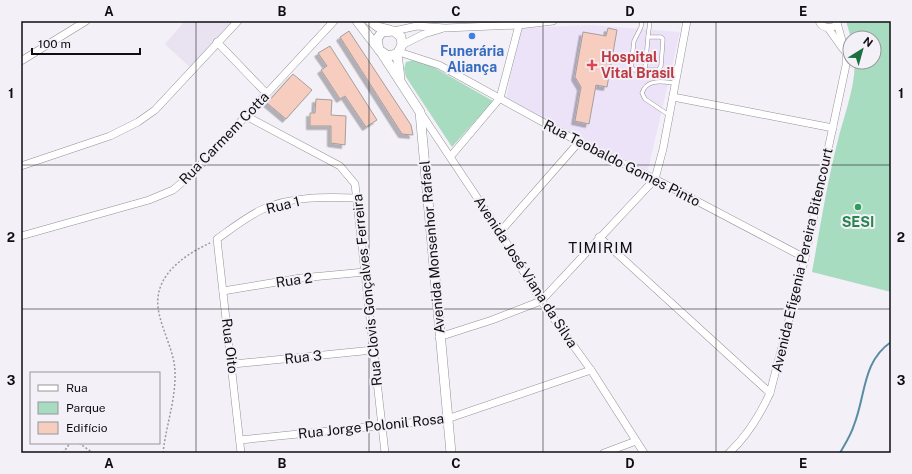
<svg xmlns="http://www.w3.org/2000/svg" width="912" height="474" viewBox="0 0 912 474" font-family="'Public Sans',sans-serif">
<style>
.built{fill:#e9e2f1}
.medical{fill:#ece3f9}
.green{fill:#a8dcc1}
.lines{fill:none;stroke-linecap:round;stroke-linejoin:round}
.stream{stroke:#598ca2;stroke-width:2}
.building{fill:#f7cdc0;stroke:#a69e9b;filter:url(#shadow)}
.lane-casing{stroke:#939097;stroke-width:4.5}
.street-casing{stroke:#939097;stroke-width:8}
.secondary-casing{stroke:#939097;stroke-width:10}
.path{stroke:#9b999f;stroke-width:1.5;stroke-dasharray:2 2;stroke-linecap:butt}
.lane{stroke:#fff;stroke-width:3.5}
.street{stroke:#fff;stroke-width:7}
.secondary{stroke:#fff;stroke-width:9}
.grid{fill:none;stroke:#0f0e11;stroke-width:1;stroke-opacity:0.55}
.shop-dot{fill:#3f7fe0;stroke:#f3f0f8;stroke-width:1.5}
.health-dot{fill:#e0444e;stroke:#f3f0f8;stroke-width:1.5}
.leisure-dot{fill:#2e9e5b;stroke:#f3f0f8;stroke-width:1.5}
.labels{text-anchor:middle;dominant-baseline:central;stroke-width:4;stroke-linejoin:round;paint-order:stroke}
.shop-label{font-size:14px;font-weight:bold;fill:#366cbe;stroke:#f3f0f8}
.health-label{font-size:14px;font-weight:bold;fill:#be3a42;stroke:#f3f0f8;text-anchor:start}
.street-label{font-size:14px;fill:#0f0e11;stroke:#f3f0f8}
.leisure-label{font-size:14px;font-weight:bold;fill:#27864d;stroke:#f3f0f8}
.neighbourhood-label{font-size:15px;letter-spacing:1px;fill:#0f0e11;stroke:#f3f0f8}
.neatline{fill:none;stroke:#0f0e11;stroke-width:1.5}
.grid-label{font-size:13px;text-anchor:middle;font-weight:bold;fill:#0f0e11}
</style>
<defs>
<filter id="shadow"><feDropShadow dx="-3.5" dy="3.5" stdDeviation="0" flood-color="#0004"/></filter>
</defs>
<rect width="100%" height="100%" fill="#f3f0f8"/>
<path class="built" d="M185 21H240L193 70 165 44Z"/>
<path class="medical" d="M590 25 680 32 648 170 580 138 506 99 520 28Z"/>
<g class="green">
<path d="M846 21H891V292L812 272C820 228 827 183 838 140 843 119 857 81 854 62H874V38H851Z"/>
<path d="M414 60 428 64 493 101 452 147 406 77 404 69 406 62Z"/>
</g>
<g class="lines">
<path class="stream" d="M840 453C845 444 851 435 854 425 866 395 862 362 891 342"/>
</g>
<g class="building">
<path d="M608 28 617 30 607 87 596 85 589 124 575 121 581 87 575 77 583 32 606 36Z"/>
<path d="M349 31 411 125 413 135 402 134 340 37Z"/>
<path d="M330 46 377 120 366 127 345 96 340 99 321 70 327 66 318 53Z"/>
<path d="M293 74 312 90 286 119 267 103Z"/>
<path d="M316 99 332 100 331 115 346 116 345 145 331 143V126H310V113H315Z"/>
</g>
<g class="lines">
<defs>
<g id="lane">
<path d="M642 21 641 27 634 41 631 66 634 70H658L661 66 663 39 661 37H648L650 21"/>
<path d="M645 70 648 37"/>
<path d="M669 115 645 99 642 93C647 78 663 82 676 83"/>
</g>
<g id="street">
<path d="M819 21C822 28 828 29 835 26L838 21"/>
<path d="M828 28 843 49"/>
<path d="M394 31 417 26 445 28 519 25 553 21"/>
<path d="M217 42 266 93"/>
<path d="M402 45 424 34 441 29"/>
<path d="M399 52 439 65 579 142 655 179 805 258"/>
<path d="M21 61 86 21"/>
<path d="M673 97 833 128"/>
<path d="M420 112 500 232 541 301 591 370 644 453"/>
<path d="M246 116 340 166 355 184 385 453"/>
<path d="M451 156 500 98 519 25"/>
<path d="M21 166 110 136 138 122 155 110 238 21"/>
<path d="M500 232 579 142"/>
<path d="M21 236 149 200 173 190 193 173 334 21"/>
<path d="M599 237 770 393"/>
<path d="M223 291 301 278 365 272"/>
<path d="M439 337 492 320 541 301 655 179 663 149 687 21"/>
<path d="M233 364 373 350"/>
<path d="M240 440 447 419 591 370"/>
<path d="M241 453 217 239C231 229 245 218 261 210 289 196 326 197 357 198"/>
<path d="M604 453 636 441"/>
<path d="M729 453C747 436 760 415 770 393L805 258 846 65V54L837 23"/>
</g>
<g id="secondary">
<path d="M357 21 377 47"/>
<path d="M370 21 378 27 390 30"/>
<path d="M381 52 420 112 451 453"/>
<path d="M397 54 388 56 379 50 377 39 382 32 394 31 401 37 402 45 397 54 400 78"/>
</g>
</defs>
<use href="#lane" class="lane-casing"/>
<use href="#street" class="street-casing"/>
<use href="#secondary" class="secondary-casing"/>
<g class="path">
<path d="M79 443 93 453"/>
<path d="M63 453 70 443"/>
<path d="M163 453C166 425 176 400 175 371 174 351 163 333 159 313 151 278 182 256 210 243"/>
</g>
<use href="#lane" class="lane"/>
<use href="#street" class="street"/>
<use href="#secondary" class="secondary"/>
</g>
<path class="grid" d="M196 21V453M369 21V453M543 21V453M716 21V453M21 165H891M21 309H891"/>
<circle class="shop-dot" cx="472" cy="36" r="4"/>
<path class="health-dot" d="M590 59h4v4h4v4h-4v4h-4v-4h-4v-4h4z"/>
<circle class="leisure-dot" cx="858" cy="207" r="4"/>
<g class="labels">
<g class="shop-label">
<text x="472" y="51">Funerária<tspan x="472" dy="16">Aliança</tspan></text>
</g>
<g class="health-label">
<text x="601" y="57">Hospital<tspan x="601" dy="16">Vital Brasil</tspan></text>
</g>
<g class="street-label">
<text transform="translate(224 138) rotate(-46)">Rua Carmem Cotta</text>
<text transform="translate(622 163) rotate(27)">Rua Teobaldo Gomes Pinto</text>
<text transform="translate(283 205) rotate(-14)">Rua 1</text>
<text transform="translate(432 247) rotate(-95)">Avenida Monsenhor Rafael</text>
<text transform="translate(802 260) rotate(-77)">Avenida Efigenia Pereira Bitencourt</text>
<text transform="translate(526 272) rotate(57)">Avenida José Viana da Silva</text>
<text transform="translate(294 280) rotate(-8)">Rua 2</text>
<text transform="translate(367 290) rotate(-96)">Rua Clovis Gonçalves Ferreira</text>
<text transform="translate(230 346) rotate(83)">Rua Oito</text>
<text transform="translate(303 357) rotate(-6)">Rua 3</text>
<text transform="translate(371 426) rotate(-6)">Rua Jorge Polonil Rosa</text>
</g>
<g class="leisure-label">
<text x="858" y="222">SESI</text>
</g>
<g class="neighbourhood-label">
<text x="601" y="247">TIMIRIM</text>
</g>
</g>
<rect width="912" height="474" fill="none" stroke="#f3f0f8" stroke-width="44"/>
<rect x="30" y="372" width="130" height="72" fill="#f3f0f8" stroke="#98969c"/>
<rect x="38" y="385" width="20" height="6" fill="#ffffff" stroke="#98969c"/>
<text x="66" y="392" font-size="12" fill="#0f0e11">Rua</text>
<rect x="38" y="402" width="20" height="12" fill="#a8dcc1" stroke="#98969c"/>
<text x="66" y="412" font-size="12" fill="#0f0e11">Parque</text>
<rect x="38" y="422" width="20" height="12" fill="#f7cdc0" stroke="#98969c"/>
<text x="66" y="432" font-size="12" fill="#0f0e11">Edifício</text>
<g transform="translate(862 50) rotate(37)"><circle r="19" fill="#f3f0f8" stroke="#98969c"/>
<path d="M0-3L7 15L0 10L-7 15Z" fill="#1b6f41"/>
<text y="-6" font-size="11" font-weight="bold" text-anchor="middle" fill="#0f0e11">N</text>
</g>
<path d="M32 48v6h108v-6" fill="none" stroke="#0f0e11" stroke-width="2"/>
<text x="38" y="48" font-size="12" fill="#0f0e11" stroke="#f3f0f8" stroke-width="3" paint-order="stroke">100 m</text>
<rect x="22" y="22" width="868" height="430" class="neatline"/>
<g class="grid-label">
<text x="109" y="16">A</text>
<text x="282" y="16">B</text>
<text x="456" y="16">C</text>
<text x="630" y="16">D</text>
<text x="803" y="16">E</text>
<text x="11" y="98">1</text>
<text x="901" y="98">1</text>
<text x="11" y="242">2</text>
<text x="901" y="242">2</text>
<text x="11" y="385">3</text>
<text x="901" y="385">3</text>
<text x="109" y="468">A</text>
<text x="282" y="468">B</text>
<text x="456" y="468">C</text>
<text x="630" y="468">D</text>
<text x="803" y="468">E</text>
</g>
</svg>
